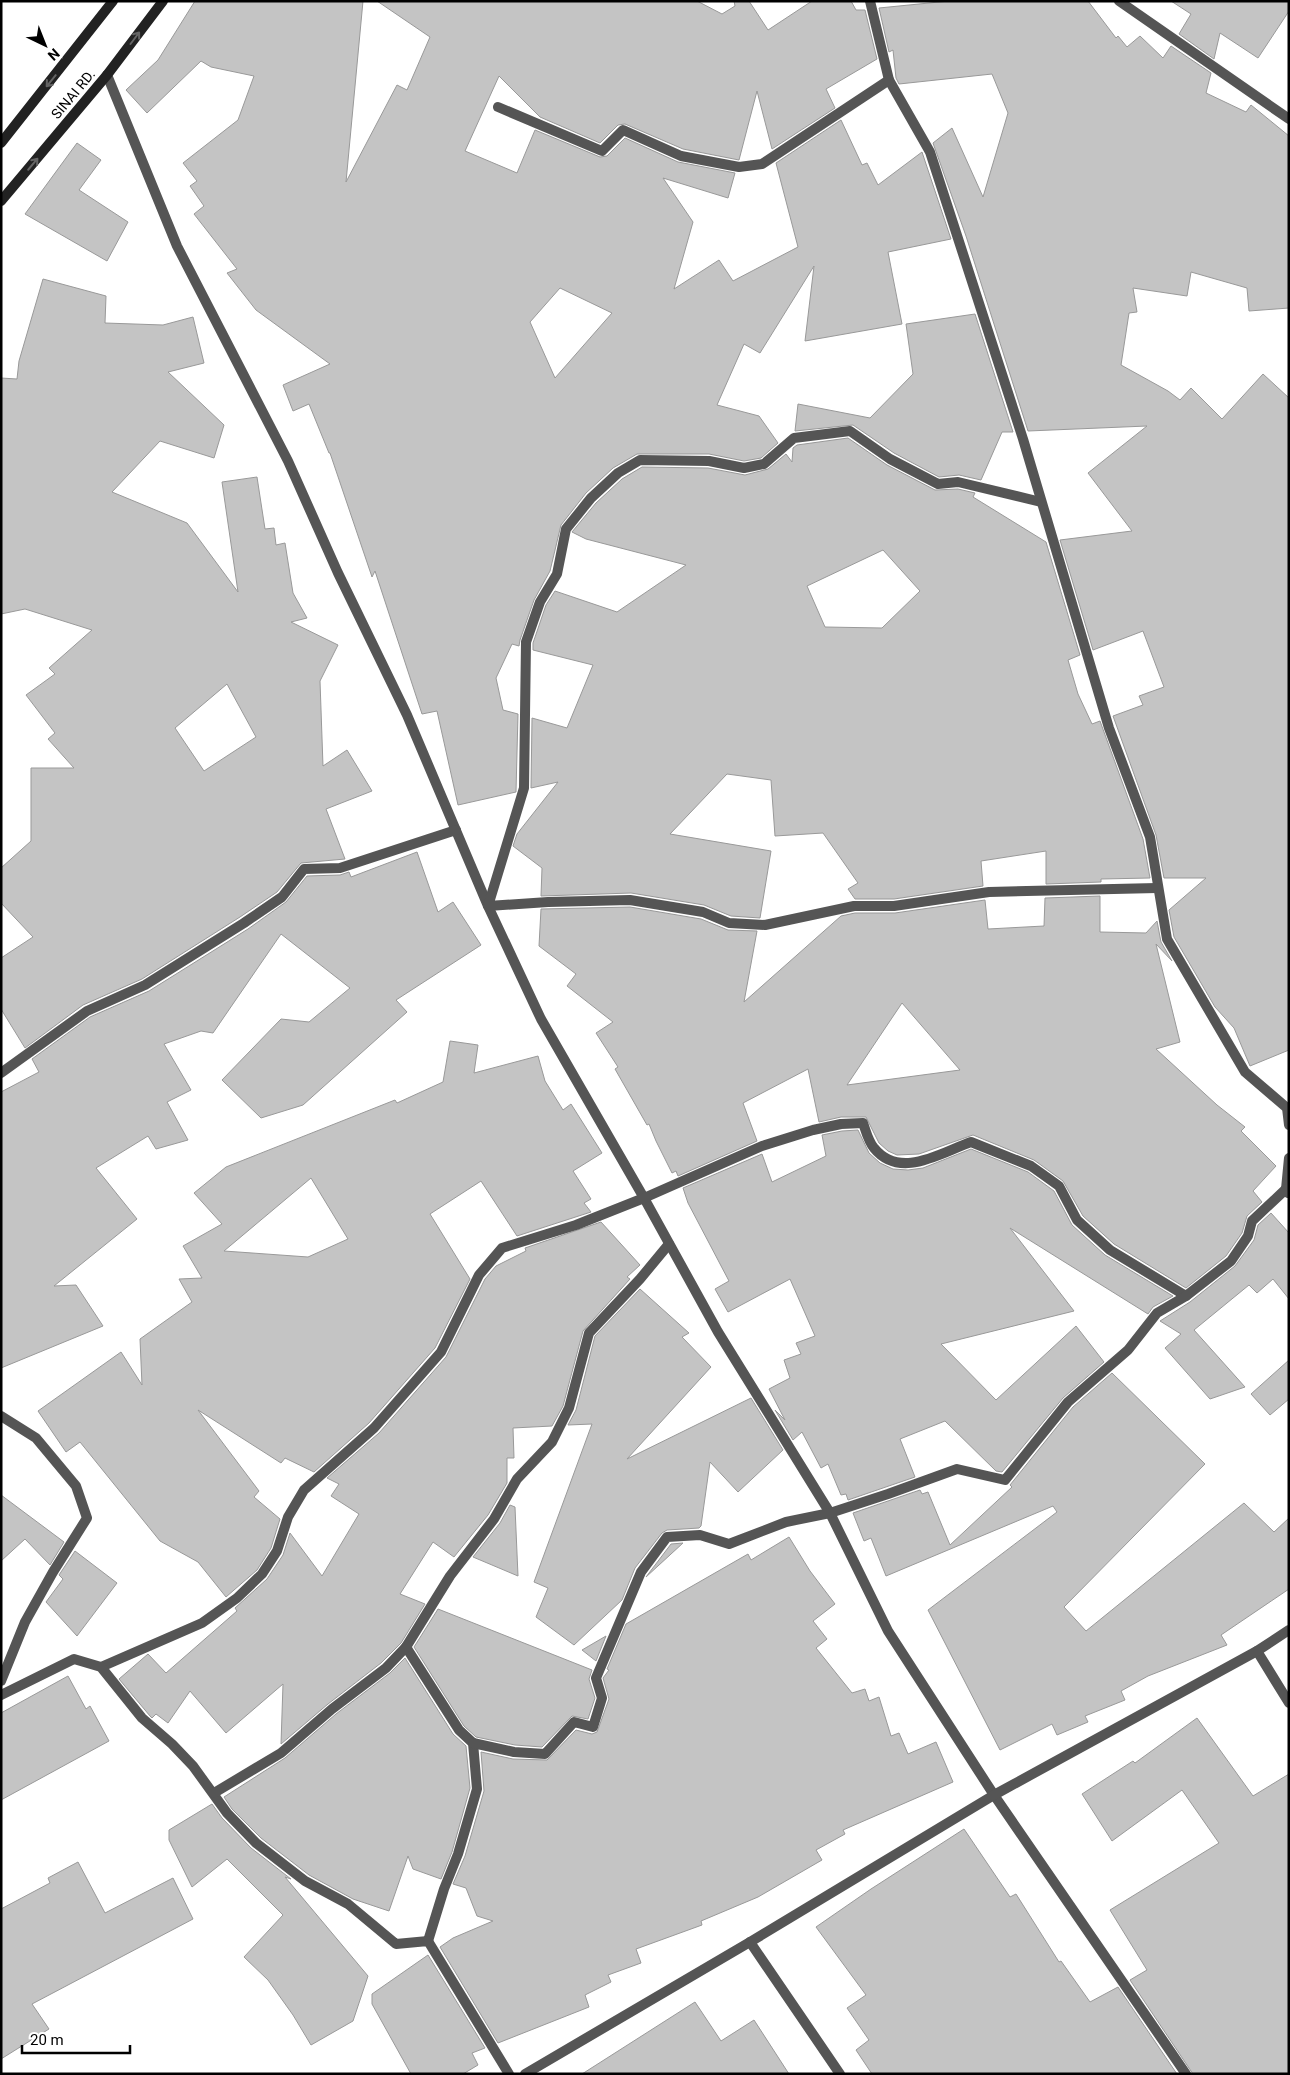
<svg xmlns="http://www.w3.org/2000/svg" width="1290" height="2075" viewBox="0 0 1290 2075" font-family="Roboto,sans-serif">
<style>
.building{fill:#c4c4c4;stroke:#999;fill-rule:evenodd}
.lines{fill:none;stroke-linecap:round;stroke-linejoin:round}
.street{stroke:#555;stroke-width:10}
.secondary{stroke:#222;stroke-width:10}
.oneway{stroke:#646464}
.labels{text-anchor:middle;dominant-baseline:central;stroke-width:5;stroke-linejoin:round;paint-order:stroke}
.street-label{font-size:14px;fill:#000;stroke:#fff}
</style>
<rect width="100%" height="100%" fill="#fff"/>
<g class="building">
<path d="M195 1H363L346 182 397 85 407 90 430 37 377 1H697L722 14 735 6 734 1H749L768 30 812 1H851L856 10H865L877 59 826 89 835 108 772 149 757 91 739 160 683 149 625 124 618 125 600 143 540 117 499 76 465 151 517 173 535 130 600 157 607 156 625 138 678 162 735 173 728 198 663 178 693 222 674 289 719 260 733 281 798 247 776 163 841 120 862 165 867 163 878 185 922 152 951 239 888 252 902 324 805 341 814 266 760 353 744 344 717 405 759 416 778 443 761 458 744 461 709 454H637L613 468 586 493 561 525 550 571 534 600 520 640 519 646 512 644 496 678 503 710 518 714 516 792 458 805 437 711 422 714 375 571 372 577 330 453H329L309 404 293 411 283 385 330 364 256 310 227 273 237 269 194 214 204 206 190 186 197 181 183 163 238 120 254 76 211 67 201 61 147 113 126 90 158 60ZM560 288 612 313 555 378 530 322Z"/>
<path d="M949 1H1088L1116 38 1118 36 1127 47 1140 36 1163 58 1171 46 1211 73 1206 93 1246 112 1251 105 1289 136V308L1249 311 1247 288 1191 272 1187 296 1133 288 1137 312 1129 313 1121 365 1168 391 1180 400 1191 388 1222 419 1263 374 1289 398V1050L1250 1066 1234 1028 1215 1007 1174 937 1169 910 1206 878H1164L1156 835 1113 716 1143 705 1139 696 1164 687 1143 631 1093 650 1060 540 1132 531 1088 473 1147 426 1028 431 966 236 933 143 952 128 983 197 1008 113 992 74 899 84 896 78 893 50 889 52 879 8Z"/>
<path d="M1171 1H1289V11L1258 58 1220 33 1214 59 1179 34 1191 14Z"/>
<path d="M77 143 101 160 79 190 128 222 107 261 25 214Z"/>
<path d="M43 279 106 296 105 323 163 325 193 317 204 363 168 372 224 425 214 458 160 441 112 492 187 523 238 592 222 482 257 477 265 529 274 528 276 545 285 543 293 593 307 618 291 622 338 645 320 681 323 766 347 750 372 791 326 809 345 859 301 863 277 892 240 917 142 979 83 1005 25 1048 1 1009V958L33 937 1 903V868L31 841V768H74L48 739 55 733 26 695 55 674 49 668 92 630 25 609 1 614V378L17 379 19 361ZM227 684 256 737 204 771 175 728Z"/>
<path d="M975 314 1013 432H1002L981 480 959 475 939 477 894 453 853 425 795 431 798 404 870 418 913 374 906 324Z"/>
<path d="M848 438 887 465 935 490 958 489 975 493 973 497 1046 542 1080 655 1068 660 1078 694 1092 724 1100 721 1143 839 1150 878 1101 879V882L1046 884V851L981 861 983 886 894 899H855L848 889 858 883 823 833 775 836 771 780 727 774 670 834 771 851 760 918 731 916 704 905 631 893 541 896 542 868 513 846 517 834 558 782 531 788 532 718 567 728 593 665 533 650V643L546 605 555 591 617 612 686 565 586 539 572 532 596 503 622 479 642 467 708 468 745 475 768 469 786 454 792 462 793 448 797 445ZM883 550 920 591 882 628 825 627 807 586Z"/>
<path d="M417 852 438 912 453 902 481 945 396 1000 407 1012 303 1105 261 1118 222 1080 281 1019 309 1022 350 988 281 934 213 1033 201 1031 164 1044 191 1090 167 1102 188 1140 156 1149 148 1136 96 1168 137 1219 54 1286 76 1285 103 1326 1 1368V1092L39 1072 32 1059 90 1017 149 991 248 929 286 902 307 876 340 875 349 872 351 877Z"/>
<path d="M1100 896V932L1146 933 1157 921 1161 942 1172 961 1156 944 1180 1042 1156 1049 1217 1105 1245 1127 1241 1131 1276 1166 1253 1191 1262 1202 1247 1216 1242 1233 1226 1256 1186 1288 1114 1244 1083 1216 1063 1181 1034 1160 973 1135 919 1154 897 1155 888 1151 879 1143 866 1117H841L819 1122 808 1069 743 1103 757 1141 678 1176 676 1171 672 1173 656 1141 649 1124 647 1125 615 1069 618 1067 596 1033 613 1022 567 986 576 974 539 946 541 909 630 907 701 919 728 930 757 931 744 1002 841 916 855 913H895L985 900 988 929 1044 926 1045 898ZM902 1003 960 1070 847 1085Z"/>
<path d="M450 1041 478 1045 474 1073 538 1056 545 1081 563 1110 571 1104 602 1153 573 1171 591 1199 584 1203 591 1212 517 1236 481 1181 430 1214 470 1279 435 1348 369 1423 314 1472 285 1458 281 1463 198 1410 259 1491 254 1497 280 1519 271 1548 257 1570 226 1597 198 1562 160 1541 80 1442 66 1452 38 1411 121 1352 142 1385 140 1339 192 1302 179 1279 202 1278 183 1246 222 1224 194 1193 226 1167 395 1100 397 1103 443 1082ZM311 1178 348 1239 308 1257 224 1251Z"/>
<path d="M858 1130 869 1153 880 1163 893 1169 908 1170 923 1168 971 1149 1028 1172 1054 1191 1072 1225 1105 1255 1173 1296 1153 1307 1148 1314 1010 1228 1074 1311 941 1344 996 1400 1076 1326 1104 1362 1063 1398 1002 1472 996 1471 945 1421 900 1439 915 1477 848 1500 846 1494 841 1495 828 1464 821 1468 802 1432 793 1440 775 1410 785 1420 769 1389 790 1378 784 1360 801 1354 796 1343 815 1336 790 1279 728 1312 715 1289 729 1281 688 1203 683 1188 762 1154 772 1182 826 1156 822 1135 842 1131Z"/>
<path d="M1271 1213 1289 1233V1299L1273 1279 1257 1293 1249 1285 1194 1330 1245 1387 1210 1399 1165 1348 1181 1334 1160 1321 1190 1302 1235 1266 1254 1240 1258 1225Z"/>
<path d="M601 1222 640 1265 627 1277 630 1279 583 1331 563 1406 552 1426 513 1428 514 1458H507V1483L488 1515 454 1557 433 1542 400 1594 425 1604 401 1643 381 1663 328 1704 281 1744 283 1684 226 1733 190 1691 168 1723 156 1714 152 1718 150 1716 119 1679 148 1654 166 1673 237 1611 235 1608 267 1579 283 1555 290 1533 322 1576 359 1514 331 1496 339 1484 327 1478 379 1433 446 1357 485 1279 496 1266 526 1251 525 1248Z"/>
<path d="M640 1289 689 1333 682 1337 711 1367 627 1459 751 1398 783 1450 738 1492 710 1462 701 1526 699 1528 667 1530 662 1533 635 1568 622 1600 574 1645 536 1617 548 1588 534 1582 592 1424 568 1425 576 1410 595 1336Z"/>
<path d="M1289 1360V1399L1270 1415 1251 1394Z"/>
<path d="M1112 1373 1205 1464 1064 1607 1086 1631 1244 1503 1274 1532 1289 1518V1589L1221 1635 1227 1645 1148 1676 1121 1691 1125 1700 1085 1716 1088 1722 1057 1735 1052 1724 1000 1750 928 1610 1057 1512 1053 1506 886 1576 871 1538 864 1541 853 1513 920 1490 922 1494 928 1492 950 1545 1012 1487 1010 1485 1073 1407Z"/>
<path d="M1 1495 64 1542 50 1565 25 1539 1 1561Z"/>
<path d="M510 1505 515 1507 518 1576 473 1557 500 1523Z"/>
<path d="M789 1537 810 1571 835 1604 813 1621 827 1639 816 1648 852 1693 865 1689 869 1701 879 1697 891 1736 899 1733 908 1754 936 1742 953 1782 843 1830 845 1834 816 1850 822 1860 758 1897 701 1921 702 1925 636 1949 641 1963 608 1975 611 1982 585 1995 589 2007 498 2043 440 1947 453 1938 493 1921 477 1916 466 1888 453 1884 465 1856 484 1791 481 1752 513 1759 547 1760 576 1730 592 1734 597 1732 609 1699 603 1678 609 1670 607 1669 626 1624 748 1554 751 1560Z"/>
<path d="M683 1543 646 1577 671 1544Z"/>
<path d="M75 1551 117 1583 77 1636 46 1602 63 1579 59 1575Z"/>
<path d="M438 1609 592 1670 589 1679 595 1698 588 1719 572 1716 542 1747 515 1745 476 1737 464 1726 414 1647Z"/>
<path d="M606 1636 596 1661 582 1650Z"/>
<path d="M405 1658 453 1734 466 1746 470 1788 452 1852 441 1879 413 1869 408 1856 389 1911 353 1899 309 1875 261 1838 232 1809 224 1797 285 1758 336 1714 390 1673Z"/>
<path d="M68 1676 86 1709 90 1706 109 1741 1 1800V1713Z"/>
<path d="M1197 1718 1253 1796 1289 1774V2074H1193L1130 1980 1147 1970 1110 1910 1219 1843 1182 1790 1112 1841 1082 1794 1133 1761 1135 1763Z"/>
<path d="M212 1804 222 1818 251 1848 291 1879 285 1877 368 1976 353 2021 311 2045 293 2015 268 1980 244 1957 283 1915 227 1859 192 1887 169 1840V1830Z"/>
<path d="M964 1829 1010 1897 1016 1894 1059 1962 1061 1961 1090 2002 1118 1987 1177 2074H872L856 2050 869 2040 847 2008 866 1995 816 1927 871 1889Z"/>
<path d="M78 1862 105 1913 173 1878 193 1919 32 2004 49 2029 1 2059V1909L50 1883 48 1878Z"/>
<path d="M428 1955 485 2048 472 2053 478 2065 463 2074H411L372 2004V1994Z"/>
<path d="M695 2002 721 2041 754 2020 789 2074H582Z"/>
</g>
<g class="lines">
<g class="street">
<path d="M870 1 889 80 930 152 1023 439 1109 728 1150 837 1167 939 1245 1072 1287 1108 1289 1125"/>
<path d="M1119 1 1289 119"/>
<path d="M107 75 177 246 288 461 338 573 407 715 488 906 541 1019 644 1198 718 1332 830 1513 888 1631 994 1795 1186 2074"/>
<path d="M498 107 602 151 623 130 681 156 739 167 762 164 889 80"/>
<path d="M1041 502 958 482 938 484 890 459 850 431 794 438 764 464 744 468 709 461 640 460 618 473 591 498 566 529 557 574 540 602 526 642 524 788 488 906 548 902 630 900 703 912 729 923 765 925 854 906H894L989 892 1157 888"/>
<path d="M1 1073 87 1011 145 985 244 923 282 897 304 869 340 868 456 830"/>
<path d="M1288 1193 1286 1189 1289 1158"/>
<path d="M1 1416 36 1438 76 1486 87 1518 53 1572 25 1622 1 1681"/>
<path d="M406 1647 459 1730 473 1743 477 1789 458 1854 444 1889 428 1941"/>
<path d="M1257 1651 1289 1703"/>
<path d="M101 1667 202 1623 237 1598 262 1574 277 1551 288 1517 304 1490 374 1428 441 1352 479 1275 502 1248 576 1225 644 1198 762 1146 813 1130 841 1124 863 1123C866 1131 868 1141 874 1148 900 1180 940 1153 971 1142L1031 1166 1059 1186 1077 1220 1110 1250 1186 1296"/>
<path d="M1 1695 74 1659 101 1667 142 1718 172 1744 193 1766 227 1813 256 1843 305 1881 348 1904 396 1944 428 1941 509 2074"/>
<path d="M473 1743 514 1752 545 1754 574 1722 593 1727 602 1698 596 1678 641 1572 667 1537 700 1535 729 1544 786 1522 830 1513 888 1494 957 1469 1005 1480 1068 1402 1128 1350 1157 1313 1186 1296 1231 1261 1248 1236 1252 1221 1286 1189"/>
<path d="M214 1793 281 1753 332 1709 386 1668 406 1647 450 1576 494 1519 517 1479 552 1442 569 1408 589 1333 640 1279 669 1244"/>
<path d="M750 1942 840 2074"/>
<path d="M525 2074 750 1942 994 1795 1257 1651 1289 1630"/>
</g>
<g class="secondary">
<path d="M1 143 113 1"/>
<path d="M1 201 107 75 163 1"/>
</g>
</g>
<defs><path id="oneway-shaft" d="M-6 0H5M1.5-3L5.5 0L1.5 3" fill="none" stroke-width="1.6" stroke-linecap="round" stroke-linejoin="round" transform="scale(1.25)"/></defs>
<g class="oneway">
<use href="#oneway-shaft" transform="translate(135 38) rotate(-53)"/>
<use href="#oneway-shaft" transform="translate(51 81) rotate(129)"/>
<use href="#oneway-shaft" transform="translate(33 164) rotate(-50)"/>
</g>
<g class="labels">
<g class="street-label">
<text transform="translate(73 94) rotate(-50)">SINAI RD.</text>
</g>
</g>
<rect width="1290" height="2075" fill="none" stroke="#000000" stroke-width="5"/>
<g transform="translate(45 45) rotate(137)" stroke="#ffffff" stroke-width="4" paint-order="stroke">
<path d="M0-4L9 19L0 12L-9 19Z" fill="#000000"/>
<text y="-8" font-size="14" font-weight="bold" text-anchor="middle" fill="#000000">N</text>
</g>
<path d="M22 2045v8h108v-8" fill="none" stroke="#000000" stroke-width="2.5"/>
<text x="30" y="2045" font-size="15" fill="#000000" stroke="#ffffff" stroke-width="4" paint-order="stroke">20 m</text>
</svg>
